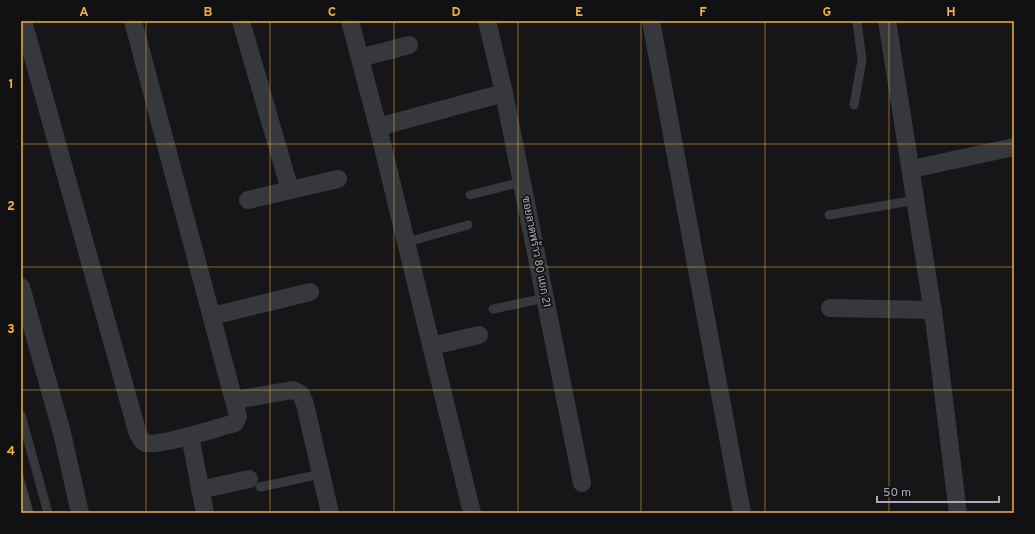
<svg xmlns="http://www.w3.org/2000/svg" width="1035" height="534" viewBox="0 0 1035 534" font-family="Overpass,Sarabun,sans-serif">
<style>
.building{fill:#404145;stroke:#303034}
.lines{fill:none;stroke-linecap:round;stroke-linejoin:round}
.lane{stroke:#37383d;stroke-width:9}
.street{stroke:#37383d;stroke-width:18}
.grid{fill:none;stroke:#f2b134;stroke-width:1;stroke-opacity:0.55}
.labels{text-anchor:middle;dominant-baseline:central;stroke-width:3.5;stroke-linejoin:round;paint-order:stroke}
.street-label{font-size:11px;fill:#a8adb8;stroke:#111113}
.neatline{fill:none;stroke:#f2b134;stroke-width:1.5}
.grid-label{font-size:13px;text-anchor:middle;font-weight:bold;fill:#f2b134}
</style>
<rect width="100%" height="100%" fill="#161618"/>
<path class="building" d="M21 468 33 511 26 513H21Z"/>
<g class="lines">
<g class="lane">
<path d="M854 105 862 60 857 21"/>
<path d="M470 195 521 182"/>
<path d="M829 215 916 200"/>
<path d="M407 242 468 225"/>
<path d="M493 309 545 298"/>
<path d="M21 415 48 513"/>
<path d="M260 487 321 474"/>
</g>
<g class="street">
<path d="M23 21 137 431C139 436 141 441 146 443 157 447 221 427 235 423L238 416 133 21"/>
<path d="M241 21 290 190"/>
<path d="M350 21 378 127 472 513"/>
<path d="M487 21 504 93 582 483"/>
<path d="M651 21 742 513"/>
<path d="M887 21 934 319 958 513"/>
<path d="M360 58 409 45"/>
<path d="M378 127 504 93"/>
<path d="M912 169 1014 147"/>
<path d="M248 200 338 179"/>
<path d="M21 287 62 433 80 513"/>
<path d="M830 308 933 310"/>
<path d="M212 316 310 292"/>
<path d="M432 346 479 335"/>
<path d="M234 400 293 390 301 394 305 404 330 513"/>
<path d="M190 436 205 513"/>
<path d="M200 490 249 479"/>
</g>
</g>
<path class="grid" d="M146 21V513M270 21V513M394 21V513M518 21V513M641 21V513M765 21V513M889 21V513M21 144H1014M21 267H1014M21 390H1014"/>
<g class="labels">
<g class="street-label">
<text transform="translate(536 252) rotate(79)">ซอยลาดพร้าว 80 แยก 21</text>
</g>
</g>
<rect width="1035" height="534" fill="none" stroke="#111113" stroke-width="44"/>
<path d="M877 496v6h122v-6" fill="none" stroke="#a8adb8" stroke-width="2"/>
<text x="883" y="496" font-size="12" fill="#a8adb8" stroke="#111113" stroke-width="3" paint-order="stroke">50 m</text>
<rect x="22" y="22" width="991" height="490" class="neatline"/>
<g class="grid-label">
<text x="84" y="16">A</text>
<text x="208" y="16">B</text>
<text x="332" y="16">C</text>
<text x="456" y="16">D</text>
<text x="579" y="16">E</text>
<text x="703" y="16">F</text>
<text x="827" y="16">G</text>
<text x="951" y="16">H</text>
<text x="11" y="88">1</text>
<text x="11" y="210">2</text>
<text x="11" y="333">3</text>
<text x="11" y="455">4</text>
</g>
</svg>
